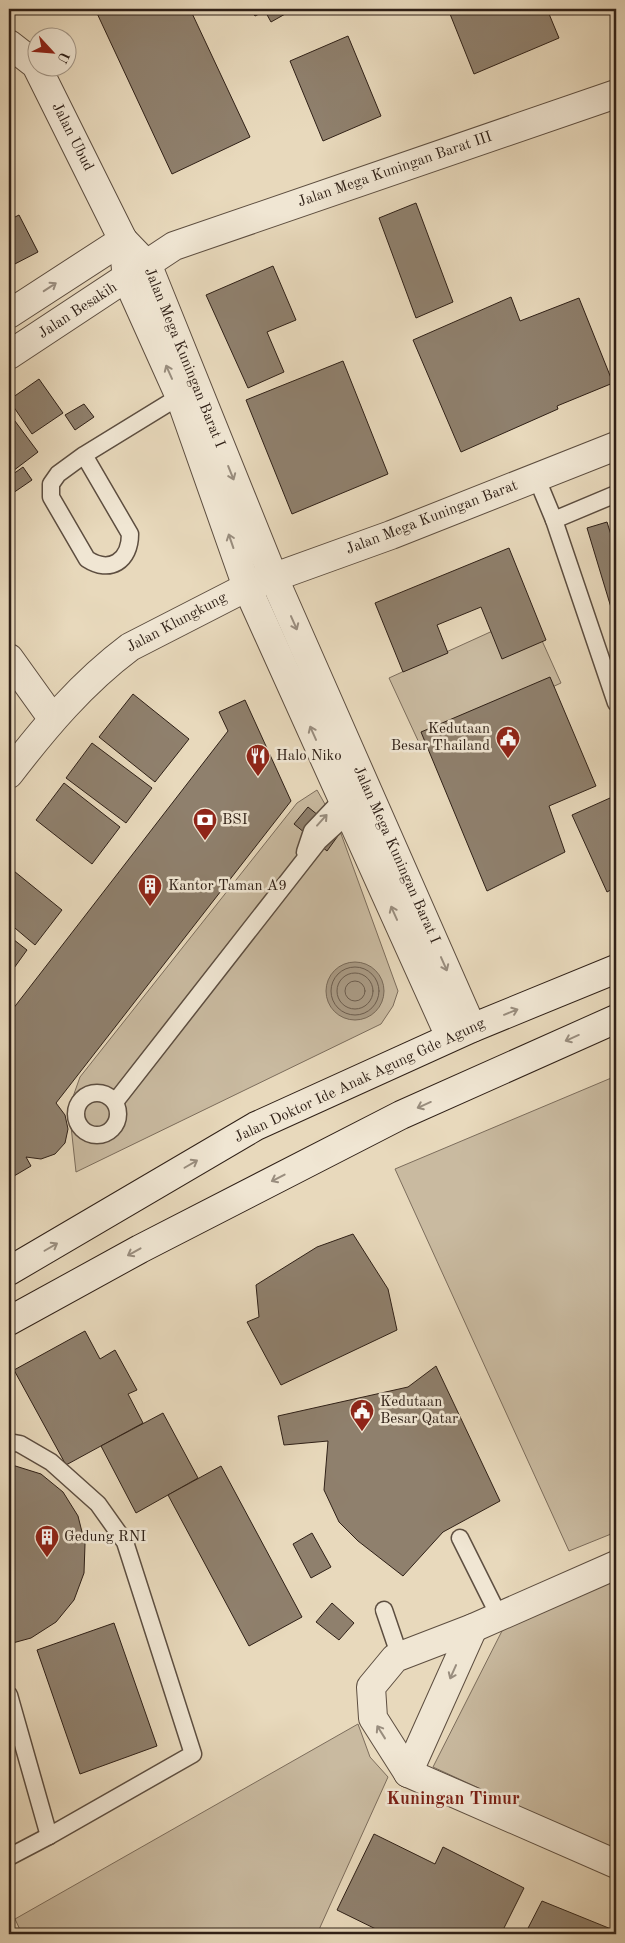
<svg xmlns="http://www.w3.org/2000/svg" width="625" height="1943" viewBox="0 0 625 1943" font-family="'Old Standard TT',serif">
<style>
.green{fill:#c9baa0;stroke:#7c6d5c}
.water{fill:#a99a84;stroke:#786958}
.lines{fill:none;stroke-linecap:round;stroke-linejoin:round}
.shore{stroke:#6c5d4e;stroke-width:1}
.building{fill:#8f806d;stroke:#2f2017}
.service-casing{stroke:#5d4e40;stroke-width:19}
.minor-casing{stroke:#5d4e40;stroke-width:30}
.tertiary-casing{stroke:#5d4e40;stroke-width:30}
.secondary-casing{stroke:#2f2017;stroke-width:30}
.service{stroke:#f0e6d3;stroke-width:16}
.minor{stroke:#f0e6d3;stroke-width:28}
.tertiary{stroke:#f0e6d3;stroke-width:28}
.secondary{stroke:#f0e6d3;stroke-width:28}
.oneway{stroke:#998d7e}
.labels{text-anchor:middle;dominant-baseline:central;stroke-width:5;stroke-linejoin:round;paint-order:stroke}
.street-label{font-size:15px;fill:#2f2017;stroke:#f0e6d3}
.poi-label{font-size:15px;fill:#2f2017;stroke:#f0e6d3;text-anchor:start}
.quarter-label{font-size:18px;font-weight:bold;fill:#7a1f14;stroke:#f0e6d3}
</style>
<rect width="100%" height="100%" fill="#e8d9bc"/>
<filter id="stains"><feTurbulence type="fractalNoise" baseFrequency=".004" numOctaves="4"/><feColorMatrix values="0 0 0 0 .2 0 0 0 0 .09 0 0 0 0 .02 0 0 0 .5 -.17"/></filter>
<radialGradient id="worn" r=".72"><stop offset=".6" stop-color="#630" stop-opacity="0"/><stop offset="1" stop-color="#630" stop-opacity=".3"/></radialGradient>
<g class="green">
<path d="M530 614 561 683 421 747 389 678Z"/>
<path d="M317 790 340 831 398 991 393 1006 381 1024 76 1172 69 1108 80 1077 297 803Z"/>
<path d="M616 1076V1532L569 1551 395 1169Z"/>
<path d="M616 1579V1851L433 1767 504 1627Z"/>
<path d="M358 1724 370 1757 388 1777 317 1934H22L15 1919Z"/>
</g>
<circle class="water" cx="355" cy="991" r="29"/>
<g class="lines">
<g class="shore">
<circle cx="355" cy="991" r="24"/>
<circle cx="355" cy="991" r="18"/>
<circle cx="355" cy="991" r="10"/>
</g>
</g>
<g class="building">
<path d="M95 9H190L250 137 172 174Z"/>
<path d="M250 9H294L271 22 265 11 255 16Z"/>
<path d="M448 9H547L559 38 474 74Z"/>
<path d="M348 36 381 116 323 141 290 61Z"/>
<path d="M416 203 453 302 416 318 379 218Z"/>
<path d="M19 215 38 252 9 267V220Z"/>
<path d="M273 266 296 320 267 332 284 372 248 388 206 295Z"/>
<path d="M511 297 520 321 579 298 613 383 557 406 558 409 461 452 413 340Z"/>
<path d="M343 361 388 474 292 514 246 400Z"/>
<path d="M39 379 63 413 32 434 9 400Z"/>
<path d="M84 404 94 417 75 430 65 415Z"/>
<path d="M9 413 38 452 9 474Z"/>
<path d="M23 467 32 480 13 493 9 485V477Z"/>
<path d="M607 522 612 538 616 536V624L587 528Z"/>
<path d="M509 548 546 640 502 659 481 607 437 625 448 653 403 672 375 603Z"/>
<path d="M550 677 596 786 549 806 565 852 487 891 421 732Z"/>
<path d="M133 694 189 739 155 782 99 737Z"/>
<path d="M245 700 291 801 56 1103 65 1115 68 1129 65 1143 55 1154 41 1159 26 1157 31 1166 9 1179V1014L228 731 219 712Z"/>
<path d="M92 743 152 788 126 823 66 778Z"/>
<path d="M64 783 120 827 92 864 36 820Z"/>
<path d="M610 798 616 813V887L607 892 572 815Z"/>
<path d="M308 807 340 833 327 851 294 824Z"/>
<path d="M9 867 62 910 35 945 9 923Z"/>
<path d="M9 936 27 950 9 975Z"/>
<path d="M353 1234 388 1289 397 1330 281 1385 247 1322 259 1317 256 1285 317 1247Z"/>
<path d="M85 1331 100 1359 115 1350 137 1390 128 1394 143 1423 66 1465 14 1370Z"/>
<path d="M436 1366 500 1501 443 1532 403 1576 358 1541 339 1522 324 1490 328 1441 284 1445 278 1416 408 1387Z"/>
<path d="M163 1413 198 1478 136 1513 101 1446Z"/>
<path d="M9 1464 41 1474 63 1492 78 1516 85 1544 84 1573 74 1600 56 1622 31 1638 9 1644Z"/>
<path d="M221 1466 302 1617 249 1646 168 1495Z"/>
<path d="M312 1533 331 1567 311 1578 293 1544Z"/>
<path d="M332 1603 354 1623 339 1640 316 1622Z"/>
<path d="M114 1623 157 1746 80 1774 37 1650Z"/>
<path d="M374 1834 435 1864 443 1847 524 1888 501 1934H386L337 1910Z"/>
<path d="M542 1901 616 1931V1934H525Z"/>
</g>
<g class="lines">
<defs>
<g id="service">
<path d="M84 455 130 534C130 561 110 574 87 559L51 497V484L58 474 84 455 185 393"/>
<path d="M537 479 554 520 616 703"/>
<path d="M554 520 616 494"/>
<path d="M305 852 312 831 347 794"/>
<circle cx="97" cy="1114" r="21"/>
<path d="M115 1102 319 841 342 820 352 808"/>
<path d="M9 1442 20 1444 51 1462 98 1504 125 1542 193 1754 49 1836 9 1857"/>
<path d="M460 1538 499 1616"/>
<path d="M384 1610 400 1657"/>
<path d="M9 1695 49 1836"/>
</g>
<g id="minor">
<path d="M9 44 36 65 123 240"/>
<path d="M9 658 52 718"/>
<path d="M9 774C45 727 82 683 130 647L247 587"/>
<path d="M408 1773 373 1718 371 1687 395 1658 473 1628 616 1565"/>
<path d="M408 1773 616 1864"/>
<path d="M408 1773 473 1628"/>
</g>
<g id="tertiary">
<path d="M123 240 127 279 180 397 247 587 450 1037"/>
<path d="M123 240 148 266 273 576 472 1028"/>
<path d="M9 314 123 240"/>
<path d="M9 355 174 246 616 94"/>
<path d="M258 583 391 535 616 446"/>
</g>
<g id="secondary">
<path d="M9 1271 256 1126 472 1028 616 969"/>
<path d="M9 1321 140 1249 401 1115 616 1019"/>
</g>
</defs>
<use href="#service" class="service-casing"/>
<use href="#minor" class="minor-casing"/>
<use href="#tertiary" class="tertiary-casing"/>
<use href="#secondary" class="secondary-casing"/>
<use href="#service" class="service"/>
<use href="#minor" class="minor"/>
<use href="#tertiary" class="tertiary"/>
<use href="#secondary" class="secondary"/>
</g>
<defs><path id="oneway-shaft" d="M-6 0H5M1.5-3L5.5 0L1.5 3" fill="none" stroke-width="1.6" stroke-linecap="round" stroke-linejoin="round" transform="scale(1.25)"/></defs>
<g class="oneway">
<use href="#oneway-shaft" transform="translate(50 287) rotate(-33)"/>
<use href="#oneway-shaft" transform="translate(169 372) rotate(-114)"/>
<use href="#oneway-shaft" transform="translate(231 473) rotate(68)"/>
<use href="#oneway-shaft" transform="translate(231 541) rotate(-109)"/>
<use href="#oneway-shaft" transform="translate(294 623) rotate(66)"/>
<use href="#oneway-shaft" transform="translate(313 733) rotate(-114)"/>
<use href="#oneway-shaft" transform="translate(322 820) rotate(-48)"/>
<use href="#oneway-shaft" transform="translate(394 913) rotate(-114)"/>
<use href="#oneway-shaft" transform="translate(444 964) rotate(66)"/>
<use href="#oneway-shaft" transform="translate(511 1012) rotate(-22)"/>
<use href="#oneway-shaft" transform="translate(572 1038) rotate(156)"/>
<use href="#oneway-shaft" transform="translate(424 1105) rotate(156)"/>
<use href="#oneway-shaft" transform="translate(191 1164) rotate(-30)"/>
<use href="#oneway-shaft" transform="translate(278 1178) rotate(153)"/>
<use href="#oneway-shaft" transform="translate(51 1247) rotate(-30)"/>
<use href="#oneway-shaft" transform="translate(134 1252) rotate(151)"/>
<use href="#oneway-shaft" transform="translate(453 1672) rotate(114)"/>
<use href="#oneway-shaft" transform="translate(381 1732) rotate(-122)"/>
</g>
<defs>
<symbol id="civic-pin" viewBox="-11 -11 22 30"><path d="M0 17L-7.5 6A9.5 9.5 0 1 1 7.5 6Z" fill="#8f2418" stroke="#f0e6d3"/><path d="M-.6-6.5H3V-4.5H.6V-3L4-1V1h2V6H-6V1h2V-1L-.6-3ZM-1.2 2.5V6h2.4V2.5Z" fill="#fff"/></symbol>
<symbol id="restaurant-pin" viewBox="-11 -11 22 30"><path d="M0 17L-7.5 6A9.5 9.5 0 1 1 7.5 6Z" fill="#8f2418" stroke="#f0e6d3"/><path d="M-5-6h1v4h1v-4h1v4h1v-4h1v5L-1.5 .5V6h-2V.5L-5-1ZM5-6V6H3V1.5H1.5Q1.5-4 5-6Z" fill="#fff"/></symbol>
<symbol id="bank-pin" viewBox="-11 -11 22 30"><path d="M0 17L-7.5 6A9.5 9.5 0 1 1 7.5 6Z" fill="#8f2418" stroke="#f0e6d3"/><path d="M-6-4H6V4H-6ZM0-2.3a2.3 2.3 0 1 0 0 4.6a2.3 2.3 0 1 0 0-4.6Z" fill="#fff"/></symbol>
<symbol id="building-pin" viewBox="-11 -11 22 30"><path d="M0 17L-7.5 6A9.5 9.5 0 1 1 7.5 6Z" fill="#8f2418" stroke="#f0e6d3"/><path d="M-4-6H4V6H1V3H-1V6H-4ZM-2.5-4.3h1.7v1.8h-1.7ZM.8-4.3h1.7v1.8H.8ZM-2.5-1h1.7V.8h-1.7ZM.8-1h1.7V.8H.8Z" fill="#fff"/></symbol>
</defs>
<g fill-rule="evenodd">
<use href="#civic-pin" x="494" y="724" width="28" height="38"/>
<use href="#restaurant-pin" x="244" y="742" width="28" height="38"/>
<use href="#bank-pin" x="191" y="806" width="28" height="38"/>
<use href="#building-pin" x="136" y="872" width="28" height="38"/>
<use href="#civic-pin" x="348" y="1397" width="28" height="38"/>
<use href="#building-pin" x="33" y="1523" width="28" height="38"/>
</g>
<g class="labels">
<g class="street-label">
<text transform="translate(72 137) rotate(63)">Jalan Ubud</text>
<text transform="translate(395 170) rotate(-19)">Jalan Mega Kuningan Barat III</text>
<text transform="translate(78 311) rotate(-33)">Jalan Besakih</text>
<text transform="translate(184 358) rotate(68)">Jalan Mega Kuningan Barat I</text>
<text transform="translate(432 518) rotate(-21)">Jalan Mega Kuningan Barat</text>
<text transform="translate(177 623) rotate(-28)">Jalan Klungkung</text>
<text transform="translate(396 855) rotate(66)">Jalan Mega Kuningan Barat I</text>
<text transform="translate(360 1081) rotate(-25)">Jalan Doktor Ide Anak Agung Gde Agung</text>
</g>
<g class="poi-label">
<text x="490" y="729" text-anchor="end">Kedutaan<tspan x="490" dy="17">Besar Thailand</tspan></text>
<text x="276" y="756">Halo Niko</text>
<text x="222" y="820">BSI</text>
<text x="168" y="886">Kantor Taman A9</text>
<text x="380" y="1402">Kedutaan<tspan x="380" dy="17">Besar Qatar</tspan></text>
<text x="64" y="1537">Gedung RNI</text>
</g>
<g class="quarter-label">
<text x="453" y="1799">Kuningan Timur</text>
</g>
</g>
<rect width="625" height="1943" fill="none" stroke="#e8d9bc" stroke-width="30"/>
<rect x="10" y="10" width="605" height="1923" fill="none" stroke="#2f2017" stroke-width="2.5"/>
<rect x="15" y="15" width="595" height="1913" fill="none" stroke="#2f2017"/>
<g transform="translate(52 52) rotate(116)"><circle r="24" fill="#f0e6d3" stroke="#a39788"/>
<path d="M0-4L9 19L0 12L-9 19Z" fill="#8f2418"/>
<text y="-8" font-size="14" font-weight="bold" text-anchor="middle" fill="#2f2017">U</text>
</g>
<rect width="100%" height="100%" filter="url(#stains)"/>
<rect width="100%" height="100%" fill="url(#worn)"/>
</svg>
